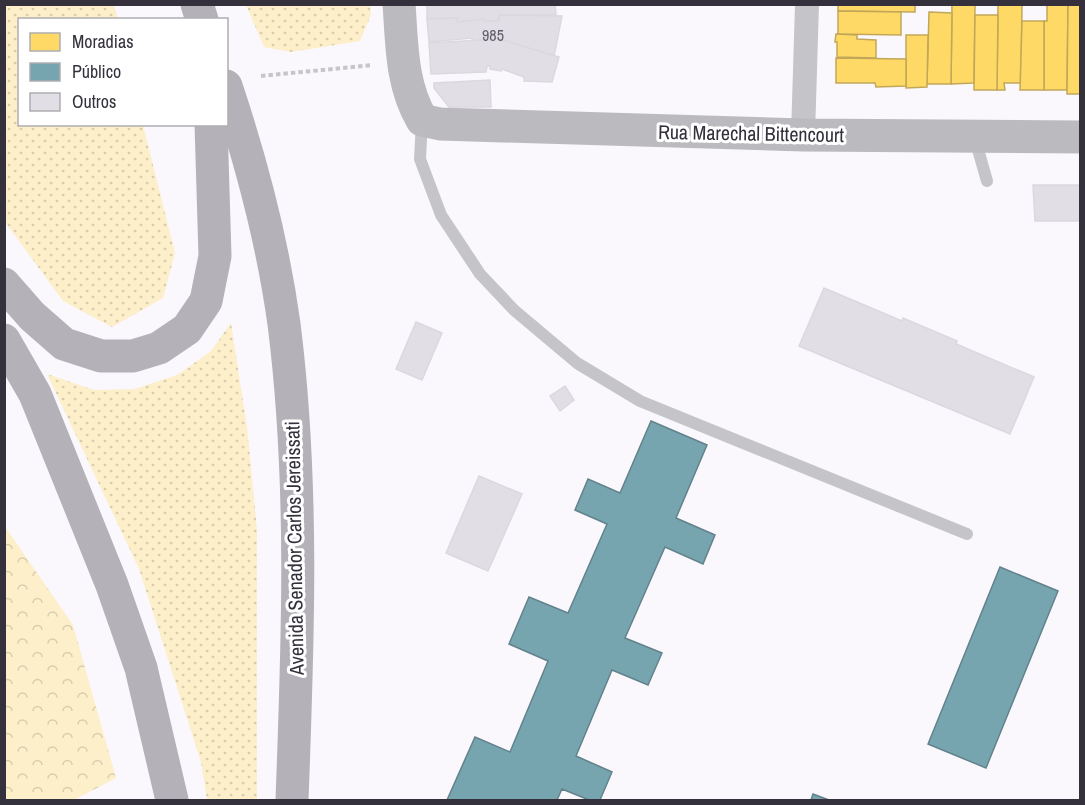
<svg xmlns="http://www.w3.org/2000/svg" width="1085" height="805" viewBox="0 0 1085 805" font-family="'Archivo Narrow',sans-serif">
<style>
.grass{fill:url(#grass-dots)}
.forest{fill:url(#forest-crowns)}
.homes{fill:#ffd966;stroke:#c2a759;stroke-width:1.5}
.public{fill:#76a5af;stroke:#62828c;stroke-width:1.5}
.building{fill:#e1dee6;stroke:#dbd8df;stroke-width:1.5}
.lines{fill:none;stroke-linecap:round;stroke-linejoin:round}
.path{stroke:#c6c5c8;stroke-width:4;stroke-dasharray:4.5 3;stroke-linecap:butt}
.service{stroke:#c5c4c8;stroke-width:12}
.minor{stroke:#c5c4c8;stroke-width:24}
.secondary{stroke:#bbbabe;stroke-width:33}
.primary{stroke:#b4b2b8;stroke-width:33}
.labels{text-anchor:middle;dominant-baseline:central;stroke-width:6;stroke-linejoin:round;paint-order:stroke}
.number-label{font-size:16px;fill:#635f69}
.street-label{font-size:20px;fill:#35313c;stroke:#fff}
</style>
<defs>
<pattern id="grass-dots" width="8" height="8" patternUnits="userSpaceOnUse" patternTransform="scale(1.5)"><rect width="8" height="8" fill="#fcefc9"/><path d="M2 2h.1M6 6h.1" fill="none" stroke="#d9cdae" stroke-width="1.8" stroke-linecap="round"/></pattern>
<pattern id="forest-crowns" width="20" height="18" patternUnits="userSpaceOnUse" patternTransform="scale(1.5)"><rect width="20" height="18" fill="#fcefc9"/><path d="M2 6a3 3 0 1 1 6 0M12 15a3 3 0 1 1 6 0" fill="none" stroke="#d9cdae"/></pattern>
</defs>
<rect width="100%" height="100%" fill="#faf8fc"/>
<g class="grass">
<path d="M5 4 114 5 118 19 20 20V124L143 125 175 253 163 298 112 327 63 301 5 222Z"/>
<path d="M246 5H370L371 15 360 41 291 52 264 47Z"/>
<path d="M231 323 247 427 257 530V800H207L201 762 139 569 47 374 94 390 135 389 177 375 210 352Z"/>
</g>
<path class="forest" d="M4 525 73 625 116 778 74 800H5Z"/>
<g class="homes">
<path d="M838 4H915V12L838 11Z"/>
<path d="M952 4H975L974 83 951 84Z"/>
<path d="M998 4H1022L1021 83H1004L1005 90H997Z"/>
<path d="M1047 4H1068L1067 90H1044V21H1047Z"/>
<path d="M1068 4H1080V94H1067Z"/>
<path d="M838 11 901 12V35L838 34Z"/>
<path d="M929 12 952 13 951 84H927Z"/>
<path d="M975 15H998L997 90H974Z"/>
<path d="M1022 21H1044V90H1020Z"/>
<path d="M836 34 857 35V39L876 40V58L837 57V42H835Z"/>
<path d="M906 35H928L927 87 906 88Z"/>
<path d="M836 58 906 59V86L876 87 875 83H836Z"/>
</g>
<g class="public">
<path d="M651 421 707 445 676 518 715 535 703 564 665 547 625 638 662 653 648 685 612 670 576 756 612 772 600 800H589L562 789 557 800H447L475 737 510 752 548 661 509 644 529 597 568 613 607 524 575 510 588 479 620 493Z"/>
<path d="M1000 567 1058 591 986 768 928 744Z"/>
<path d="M813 794 829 800H811Z"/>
</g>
<g class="building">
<path d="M427 4H555L556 15H499V20L484 22V19L457 22V18L427 19Z"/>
<path d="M499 15 562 16 554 56 499 39 472 41V38L429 42 427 19 457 18V22L484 19V22L499 20Z"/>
<path d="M499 39 559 57 552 82 524 81V77L502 69 501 71 490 69V66H487L486 72 431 74 429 43Z"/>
<path d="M490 80 491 107H449L434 88V83Z"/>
<path d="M1033 185H1080V221H1035Z"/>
<path d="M824 288 902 321 903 318 957 341 956 344 1034 377 1010 434 799 346Z"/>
<path d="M416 322 442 333 422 380 396 369Z"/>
<path d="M565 386 574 400 560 411 550 396Z"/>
<path d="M479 476 522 494 488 571 446 553Z"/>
</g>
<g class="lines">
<path class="path" d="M261 76 373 65"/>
<g class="service">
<path d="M422 121 420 159 441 215 480 274 514 310 577 363 640 401 967 534"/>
<path d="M975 139 987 181"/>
</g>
<path class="minor" d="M803 135 807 4"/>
<path class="secondary" d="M399 4C402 44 401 84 422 120L440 124 803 135 1080 137"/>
<g class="primary">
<path d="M197 4 202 20"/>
<path d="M226 86C252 164 273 244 284 324 304 482 298 642 292 800"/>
<path d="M4 284 32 316 64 344 101 356H133L159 348 187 329 206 301 215 256 211 124"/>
<path d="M4 340 35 394 112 585 141 668 172 800"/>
</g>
</g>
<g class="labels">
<g class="number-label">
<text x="493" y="35">985</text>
</g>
<g class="street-label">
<text transform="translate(751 133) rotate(1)">Rua Marechal Bittencourt</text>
<text transform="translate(294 548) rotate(-91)">Avenida Senador Carlos Jereissati</text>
</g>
</g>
<rect width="1085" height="805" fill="none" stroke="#35313c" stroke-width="12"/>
<rect x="18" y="18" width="210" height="108" fill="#ffffff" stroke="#aeadb1" stroke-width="1.5"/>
<rect x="30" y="33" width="30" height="18" fill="#ffd966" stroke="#aeadb1" stroke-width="1.5"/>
<text x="72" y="48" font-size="18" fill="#35313c">Moradias</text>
<rect x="30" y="63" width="30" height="18" fill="#76a5af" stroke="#aeadb1" stroke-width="1.5"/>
<text x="72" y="78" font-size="18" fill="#35313c">Público</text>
<rect x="30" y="93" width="30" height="18" fill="#e1dee6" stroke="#aeadb1" stroke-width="1.5"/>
<text x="72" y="108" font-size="18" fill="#35313c">Outros</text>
</svg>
